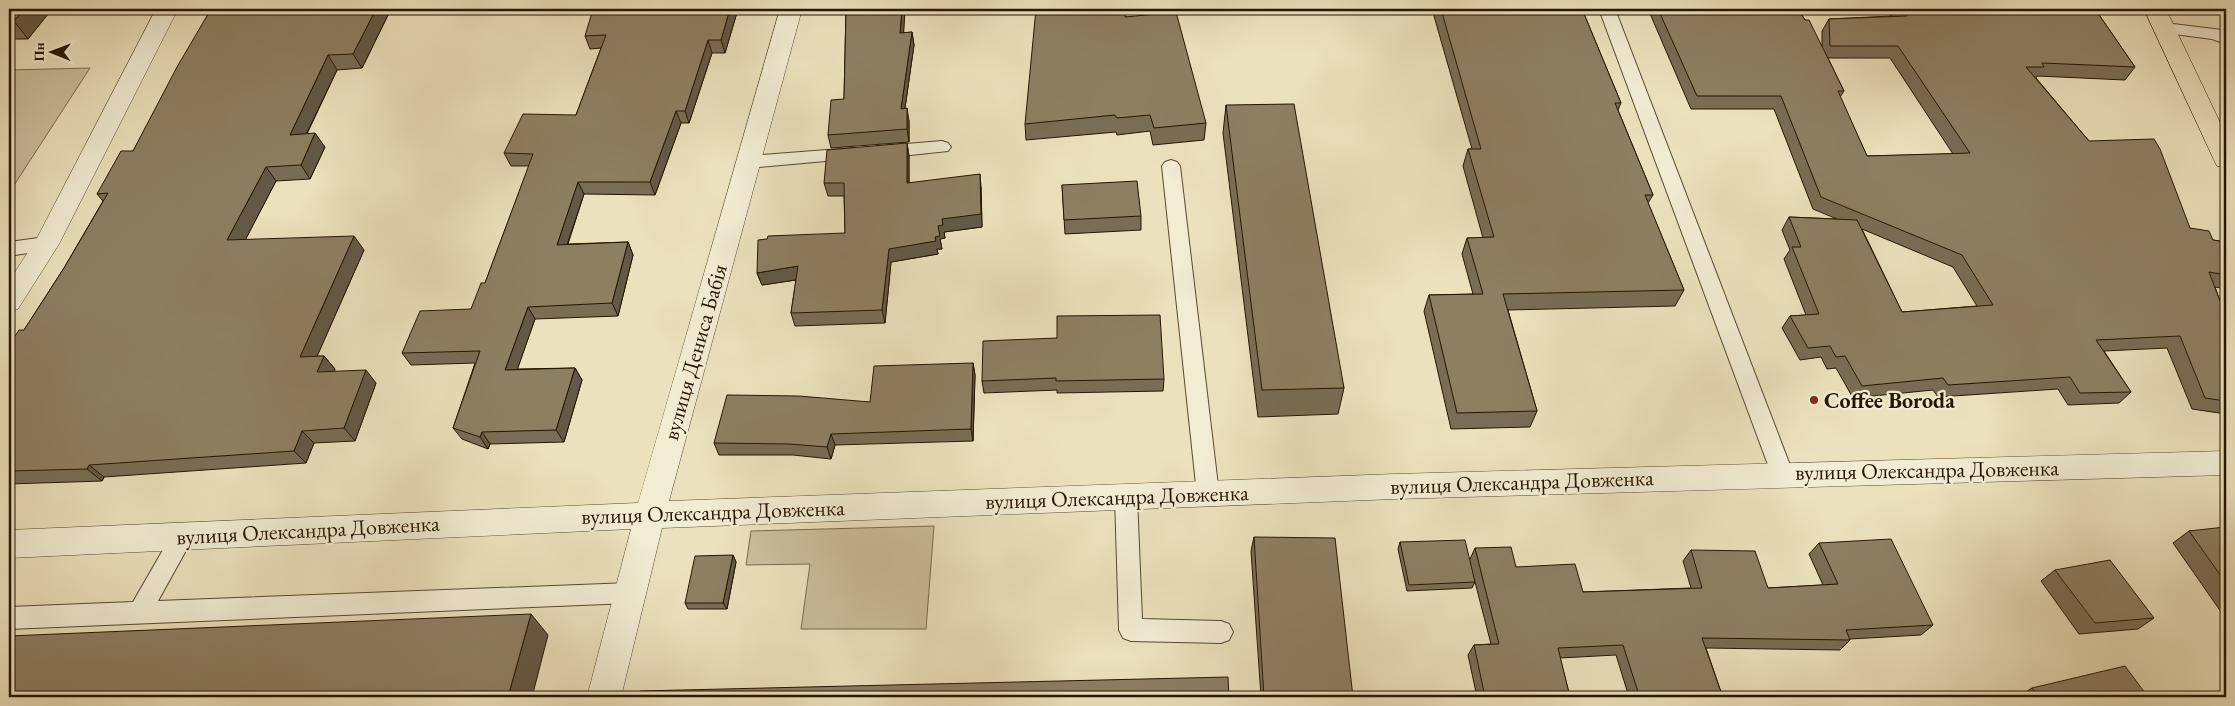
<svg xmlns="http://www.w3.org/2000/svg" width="2235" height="706" viewBox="0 0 2235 706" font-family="'EB Garamond',serif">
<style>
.green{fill:#cabe9c;stroke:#786a4e}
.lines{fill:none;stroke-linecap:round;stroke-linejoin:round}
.service-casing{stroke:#58482f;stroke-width:2}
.minor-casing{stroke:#58482f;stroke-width:1}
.primary-casing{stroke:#271500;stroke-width:1}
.service{fill:#f2ecd3;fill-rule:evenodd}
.minor{fill:#f2ecd3;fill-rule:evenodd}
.primary{fill:#ebe1bc;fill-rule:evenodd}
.wall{fill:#796d54;stroke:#271500;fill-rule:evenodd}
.shaded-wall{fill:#635945;stroke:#271500}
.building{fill:#8d7f62;stroke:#271500}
.poi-dot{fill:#8f2418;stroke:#f2ecd3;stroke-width:2}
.labels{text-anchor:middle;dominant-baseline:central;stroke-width:4.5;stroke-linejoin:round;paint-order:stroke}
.street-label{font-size:22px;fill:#271500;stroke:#f2ecd3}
.poi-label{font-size:22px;font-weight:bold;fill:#271500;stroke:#f2ecd3;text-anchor:start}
</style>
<rect width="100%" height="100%" fill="#ebe1bc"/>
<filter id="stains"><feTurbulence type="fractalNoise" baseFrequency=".004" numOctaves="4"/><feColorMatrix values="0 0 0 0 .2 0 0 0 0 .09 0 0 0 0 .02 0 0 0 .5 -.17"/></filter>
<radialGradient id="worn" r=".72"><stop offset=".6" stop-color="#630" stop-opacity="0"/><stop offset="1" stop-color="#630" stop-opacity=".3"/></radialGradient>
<g class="green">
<path d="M90 68 9 193V70Z"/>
<path d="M934 526 926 629H801L810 564 746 565 751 531Z"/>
</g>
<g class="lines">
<defs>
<g id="service">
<path d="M1599 9H1615L1793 473 1790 479 1782 482 1774 479 1771 473Z"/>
<path d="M2165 23 2222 30 2226 33V44L2212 39 2159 32 2157 28Z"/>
<path d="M942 141 948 143 951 147 948 151 882 158 876 156 873 152 876 148 882 146Z"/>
<path d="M853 148 859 150 862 154 859 158 748 168 742 166 739 162 742 158 748 156Z"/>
<path d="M1171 160 1177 162 1180 166 1219 494 1216 501 1208 503 1200 501 1197 494 1162 166 1165 162Z"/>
<path d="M46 237 53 239 55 244 53 249 9 256V242Z"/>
<path d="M1126 488 1134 490 1137 497 1142 619 1221 621 1229 624 1233 632 1229 640 1221 643 1131 641 1123 638 1119 630 1115 497 1118 490Z"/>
<path d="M183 526 191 529 194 536 158 601 630 583 638 586 642 593 638 600 630 603 9 629V607L133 602 175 529Z"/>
</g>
<g id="minor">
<path d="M156 9H178L59 244 18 309 9 312V281L36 240Z"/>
<path d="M780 9H802L669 501 1395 474 2226 451V475L1395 499 662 528 621 697H587L631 529 9 558V530L638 503Z"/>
</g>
<path id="primary" d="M2144 9H2166L2226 135V168L2217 166 2214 160Z"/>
</defs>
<use href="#service" class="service-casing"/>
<use href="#minor" class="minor-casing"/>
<use href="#primary" class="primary-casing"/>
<use href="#service" class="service"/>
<use href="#minor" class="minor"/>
<use href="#primary" class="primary"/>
</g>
<g class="wall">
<path d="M9 9H52L28 39H9Z"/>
<path d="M211 9H391L362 68 337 70 307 134 325 147 310 179 276 181 245 240 364 250 317 356H324L335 369 334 371 376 383 355 441 314 443 306 463 104 477 102 481 9 484V345L24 330 64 268 103 201 97 194 133 151Z"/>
<path d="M738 9 725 53H712L689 123H681L655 195 584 194 568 244 628 242 633 255 618 316 535 319 517 369 575 368 582 380 564 442 490 444 488 449 462 439 453 428 475 363 411 365 402 353 471 309 485 283 529 166H511L504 153 576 115 601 48 590 49 585 36Z"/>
<path d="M846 9H905L903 33 912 32 914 45 905 108 909 121V142L831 148 828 135 844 99Z"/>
<path d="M1432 9H1582L1621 103 1618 110 1653 195 1648 203 1684 290 1675 306 1508 310 1537 411 1530 427 1451 429 1424 311 1429 295 1473 294 1462 254 1467 238H1483L1463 166 1468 149H1472Z"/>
<path d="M1648 9H1798L1822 46V31L1829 19 1891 16 1885 9H2095L2135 67 2125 80 2037 76 2036 78 2089 141 2190 228 2213 240 2226 242V289L2215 287 2226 317V414L2192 409 2167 348 2104 351 2131 392 2119 403 2068 405 2058 389 1938 397 1933 390 1853 398 1836 368 1827 369 1821 357 1800 360 1782 328 1790 316 1806 315 1784 259 1790 250 1782 230 1789 217 1837 219 1813 209 1774 109H1691ZM1828 58H1890L1953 154 1867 156 1840 97 1844 91ZM1862 229 1953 267 1977 306 1902 312Z"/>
<path d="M1126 16 1206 123 1204 140 1153 145 1150 131 1117 135 1116 132 1026 140 1025 124Z"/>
<path d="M1226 105 1344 388 1338 414 1258 417 1223 133Z"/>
<path d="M907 143 909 156V183L981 187 982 227 944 232 945 238 940 239 942 249H937L938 254 891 262 885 323 795 326 791 313 796 280 762 285 757 273 845 233 844 196H828L824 183Z"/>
<path d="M1062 185 1141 216V230L1065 234Z"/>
<path d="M1057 338 1164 379 1163 391 1057 393V390L984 393 982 381Z"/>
<path d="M973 363 975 375 973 441 835 445 831 459 793 455H719L714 443 870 402Z"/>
<path d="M2226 530V619L2173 543 2189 531Z"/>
<path d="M1254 537 1353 697H1261L1251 551Z"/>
<path d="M1400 542 1470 559 1475 548 1516 567 1583 592 1691 588 1683 561 1691 550 1768 588 1823 585 1809 554 1819 543 1933 625 1921 635 1850 639V640L1840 650 1706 648 1721 692 1716 697H1629L1616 655 1560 658 1570 697H1477L1468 655 1474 645 1491 644 1475 582 1472 588 1407 591 1398 549Z"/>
<path d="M733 555 736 562 727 609H688L685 603Z"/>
<path d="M2055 570 2154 618 2138 629 2079 634 2041 581Z"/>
<path d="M2032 688 2148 697H2027L2024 693Z"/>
</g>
<g class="shaded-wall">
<path d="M24 9H52L28 39 14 21Z"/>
<path d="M376 9H391L362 68 353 54Z"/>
<path d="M730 9H738L725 53 721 40Z"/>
<path d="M902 9H905L903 46 900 33Z"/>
<path d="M912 32 914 45 903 121 901 109Z"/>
<path d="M708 40 712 53 689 123 685 111Z"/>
<path d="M328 55 337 70 299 149 290 135Z"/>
<path d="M907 108 909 121V142L907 129Z"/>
<path d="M676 111 681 123 655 195 650 182Z"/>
<path d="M315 133 325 147 310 179 301 165Z"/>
<path d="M907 143 909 156V196L907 183Z"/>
<path d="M266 167 276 181 238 254 227 240Z"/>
<path d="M980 174 981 187 982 227 944 232 945 238 940 239 942 249H937L938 254 891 262 885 323 882 310 889 249 935 237 938 226 942 219Z"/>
<path d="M578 182 584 194 563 257 557 245Z"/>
<path d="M354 236 364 250 311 370 300 357Z"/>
<path d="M628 242 633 255 618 316 612 303Z"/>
<path d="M798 266 802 279 762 285 757 273Z"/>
<path d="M528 307 535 319 513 382 505 370Z"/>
<path d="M324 356 335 369 328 385 317 372Z"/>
<path d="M973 363 975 375 973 441 971 429Z"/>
<path d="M575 368 582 380 564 442 556 430Z"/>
<path d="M366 370 376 383 355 441 344 428Z"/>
<path d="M302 431 314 443 306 463 294 451Z"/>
<path d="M482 432 490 444 488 449 480 437Z"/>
<path d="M831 434 835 445 831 459 827 447Z"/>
<path d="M89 465 104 477 102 481 87 469Z"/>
<path d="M733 555 736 562 727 609 723 603Z"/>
<path d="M531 614 548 635 532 697H508Z"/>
</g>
<g class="building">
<path d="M9 9H24L14 21 9 22Z"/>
<path d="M211 9H376L353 54 328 55 290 135 315 133 301 165 266 167 227 240 354 236 300 357 324 356 317 372 366 370 344 428 302 431 294 451 89 465 87 469 9 471V345L19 330H24L64 268 108 193 97 194 121 151H133L177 67Z"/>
<path d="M593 9H730L721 40H708L685 111H676L650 182H578L557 245 628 242 612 303 528 307 505 370 575 368 556 430 482 432 480 437 453 428 480 351 402 353 420 311 471 309 481 283H485L533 154 504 153 523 114 576 115 606 35 585 36Z"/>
<path d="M846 9H902L900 33 912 32 901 109 907 108V129L828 135 831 100 844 99Z"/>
<path d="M1036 9H1126L1125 17 1176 12 1206 123 1154 128 1150 115 1117 118 1115 115 1025 124Z"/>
<path d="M1441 9H1582L1621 103H1615L1653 195H1645L1684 290 1503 294 1537 411 1457 413 1429 295 1483 294 1467 238 1494 237 1468 149H1481Z"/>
<path d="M1658 9H1798L1805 20H1809L1844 91H1838L1867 156 1970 153 1898 46H1830L1829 19 1907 16 1902 9H2095L2135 67 2042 63 2044 67H2026L2089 141 2154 139 2160 149 2190 228 2209 231 2213 240 2226 242V275L2209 272 2226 317V401L2205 398 2180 336 2096 340 2131 392 2080 393 2070 377 1948 385 1943 378 1862 386 1845 356 1836 357 1830 346 1808 348 1790 316 1819 314 1792 247H1801L1789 217 1857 220 1902 312 1993 305 1962 255 1821 197 1781 96H1697Z"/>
<path d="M1294 104 1344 388 1262 390 1226 105Z"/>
<path d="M907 143V183L980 174 981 214 942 219 943 225 938 226 940 236 935 237 936 241 889 249 882 310 791 313 798 266 757 273 758 240 767 239 768 236 845 233 844 183H824L827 150Z"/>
<path d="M1137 181 1141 216 1064 220 1062 185Z"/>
<path d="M1160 315 1164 379 1056 381V378L982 381 983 341 1057 338V316Z"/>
<path d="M973 363 971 429 831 434 827 447 789 444 714 443 727 395 799 396 870 402 874 366Z"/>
<path d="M2225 527 2226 530V583L2189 531Z"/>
<path d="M1254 537 1335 538 1353 697H1264Z"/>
<path d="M1891 539 1933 625 1846 630 1850 640 1702 638 1721 692 1639 695 1623 645 1558 648 1570 697H1485L1474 645 1499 644 1475 548 1511 547 1516 567 1575 564 1583 592 1702 588 1691 550 1755 551 1768 588 1838 584 1819 543Z"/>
<path d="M1465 540 1475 582 1409 585 1400 542Z"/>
<path d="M733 555 723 603H685L695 556Z"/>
<path d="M2110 560 2154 618 2095 623 2055 570Z"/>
<path d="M531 614 508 697H9V636Z"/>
<path d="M2125 666 2148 697H2039L2032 688Z"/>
<path d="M1228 677 1229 697H639L640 691Z"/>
</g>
<circle class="poi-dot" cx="1814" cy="400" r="5"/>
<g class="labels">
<g class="street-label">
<text transform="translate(695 352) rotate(-74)">вулиця Дениса Бабія</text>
<text transform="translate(1927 470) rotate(-1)">вулиця Олександра Довженка</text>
<text transform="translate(1522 482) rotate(-2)">вулиця Олександра Довженка</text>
<text transform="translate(1117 497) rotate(-2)">вулиця Олександра Довженка</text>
<text transform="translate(713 512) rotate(-2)">вулиця Олександра Довженка</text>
<text transform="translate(308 530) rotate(-3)">вулиця Олександра Довженка</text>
</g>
<g class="poi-label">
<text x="1824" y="400">Coffee Boroda</text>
</g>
</g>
<rect width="2235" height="706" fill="none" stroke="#ebe1bc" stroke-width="30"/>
<rect x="10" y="10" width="2215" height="686" fill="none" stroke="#271500" stroke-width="2.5"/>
<rect x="15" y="15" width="2205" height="676" fill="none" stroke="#271500"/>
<g transform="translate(52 52) rotate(271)" stroke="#f2ecd3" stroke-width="4" paint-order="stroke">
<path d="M0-4L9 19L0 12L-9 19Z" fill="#271500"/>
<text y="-8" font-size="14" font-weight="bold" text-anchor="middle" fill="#271500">Пн</text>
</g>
<rect width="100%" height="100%" filter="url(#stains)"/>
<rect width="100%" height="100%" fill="url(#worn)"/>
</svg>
